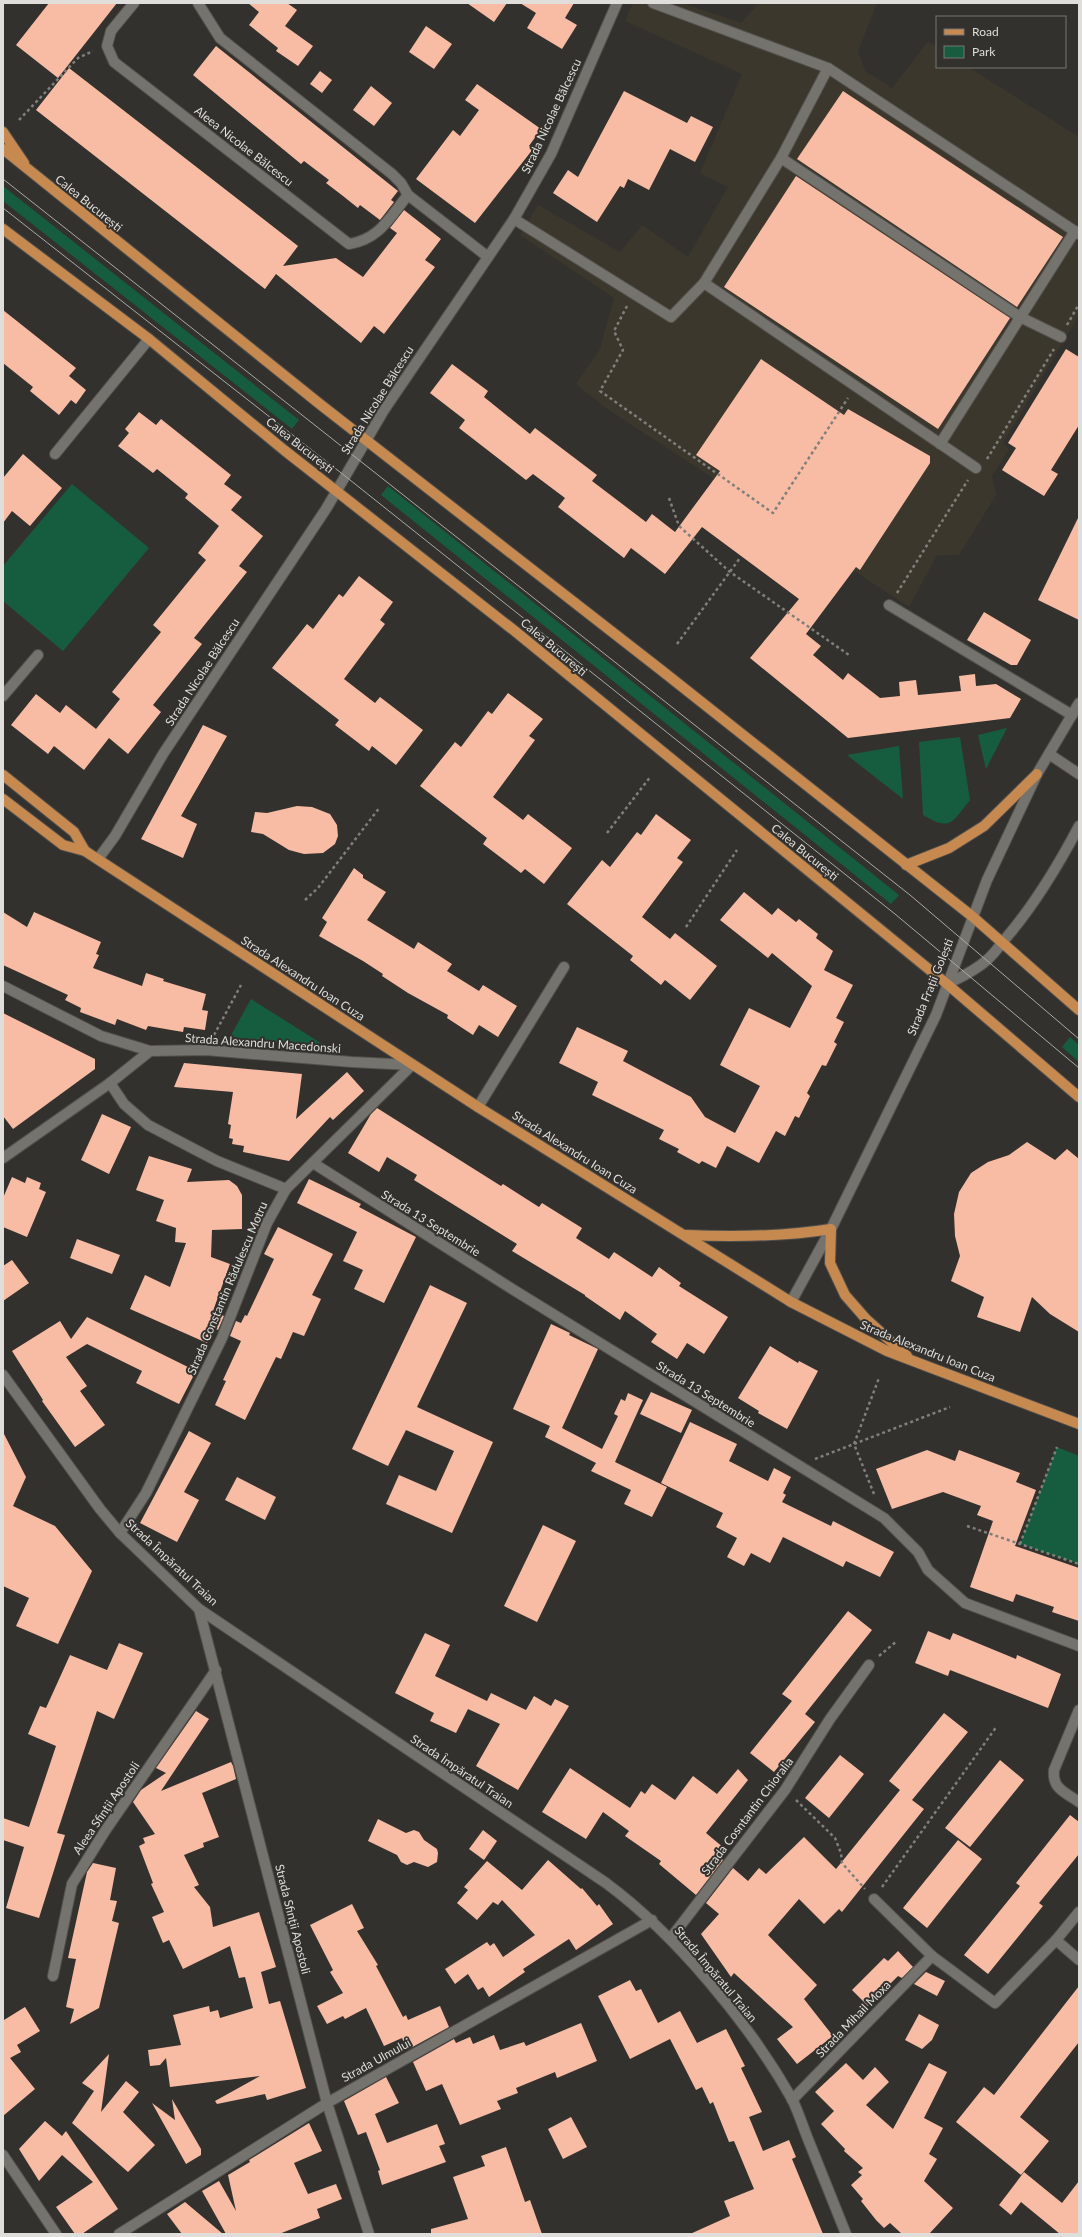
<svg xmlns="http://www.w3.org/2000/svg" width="1082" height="2237" viewBox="0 0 1082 2237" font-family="Lato,sans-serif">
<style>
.built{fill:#3c372d}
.green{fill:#165d3f}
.building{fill:#f8bca5}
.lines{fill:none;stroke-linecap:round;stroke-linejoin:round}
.minor-casing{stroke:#52504c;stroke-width:12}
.major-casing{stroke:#52504c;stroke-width:12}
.path{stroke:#817f7c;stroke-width:2.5;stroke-dasharray:3 3;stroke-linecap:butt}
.minor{stroke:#75736e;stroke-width:10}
.major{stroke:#c68a51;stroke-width:10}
.tram{stroke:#aaa9a5;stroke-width:1}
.labels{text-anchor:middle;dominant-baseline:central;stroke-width:4;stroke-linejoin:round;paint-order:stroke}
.street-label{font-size:12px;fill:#dfdedb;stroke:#33312d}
</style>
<rect width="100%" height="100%" fill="#33312d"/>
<path class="built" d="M633 3H682L741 23 759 3H877L858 51 865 71 892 88 928 42 937 47V67H968L1079 137V315L1003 443 1009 449 992 476 996 495 959 555H937L909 607 603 406 576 384 600 349 614 298 520 235 538 205 620 252 642 225 688 257 728 187 700 173 742 74 625 21Z"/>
<g class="green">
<path d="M3 186 299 420 292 429 3 201Z"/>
<path d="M72 484 149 548 63 651 3 601V566Z"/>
<path d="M388 486 899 895 891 904 381 495Z"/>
<path d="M1007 728 986 769 978 735Z"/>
<path d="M960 737 970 800C952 822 951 832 923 815L919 742Z"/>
<path d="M899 746 903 799 847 755Z"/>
<path d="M251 999 327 1047 230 1037Z"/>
<path d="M1070 1037 1079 1045V1062L1062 1047Z"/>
<path d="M1057 1447 1079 1456V1564L1020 1544Z"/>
</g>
<g class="building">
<path d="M49 3H117L58 78 16 45Z"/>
<path d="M248 3H287L297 10 285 26 313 46 298 66 276 51 278 48 249 25 259 12Z"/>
<path d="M467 3H507L494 22Z"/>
<path d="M520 3H574L565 18 577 25 562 49 527 28 536 13Z"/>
<path d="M426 26 452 44 434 69 409 52Z"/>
<path d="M216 46 398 191 391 200 394 202 380 220 360 205 358 208 343 196 326 183 329 180 304 161 301 164 193 75Z"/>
<path d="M69 68 298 246 283 266 336 258 363 277 397 233 390 228 404 210 441 239 425 260 435 267 384 334 374 326 361 343 276 274 265 289 36 110Z"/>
<path d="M320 71 332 80 322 93 310 84Z"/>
<path d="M477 84 541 129 529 146 533 149 475 223 416 179 453 130 460 136 479 110 465 100Z"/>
<path d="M371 86 392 103 374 126 353 110Z"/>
<path d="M624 91 687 123 691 116 713 127 695 162 670 149 649 190 628 179 624 188 620 186 597 222 553 193 568 170 578 177Z"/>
<path d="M843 91 1063 237 1017 307 797 159Z"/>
<path d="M796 176 1010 318 938 429 724 287Z"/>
<path d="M3 310 76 368 69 376 86 390 76 404 71 400 59 415 30 391 33 387 3 363Z"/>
<path d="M1066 349 1079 357V425L1051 470 1058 474 1044 496 1002 470 1016 448 1008 443Z"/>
<path d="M761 359 844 415 848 409 930 456V463L860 570 856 567 806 634 821 646 813 655 843 680 848 673 880 698 900 696 899 682 916 680 918 695 961 691 959 676 975 674 976 686 996 684 1021 699 1010 718 848 738 750 658 799 599 702 527 665 574 631 548 624 558 558 507 565 498 533 474 526 480 459 428 465 420 430 393 452 364 488 391 484 397 530 434 535 428 597 475 592 481 646 522 652 514 675 532 720 471 696 455Z"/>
<path d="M139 412 156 425 161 419 231 475 224 484 242 497 231 510 263 536 239 566 247 572 194 638 202 644 153 705 161 712 128 754 109 738 84 770 54 746 48 754 11 725 36 694 60 713 66 705 96 729 120 699 112 692 161 632 153 625 206 560 198 553 219 526 185 498 188 494 157 469 153 473 118 446 129 433 125 429Z"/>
<path d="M23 454 62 488 30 526 12 511 3 523V478Z"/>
<path d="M1079 516V620L1038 600Z"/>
<path d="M359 576 393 602 380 620 385 624 344 679 375 703 380 697 423 730 396 765 372 746 369 751 335 725 339 720 272 668 307 624 313 629 339 594 343 597Z"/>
<path d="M984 612 1031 640 1017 665H1011L967 640Z"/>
<path d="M508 693 543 719 529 736 535 740 493 797 523 820 528 814 572 848 544 884 525 869 521 873 483 844 487 838 420 786 455 742 461 747 488 711 492 714Z"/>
<path d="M203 725 227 736 181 816 197 824 183 858 141 839Z"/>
<path d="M297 806 312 807 330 814 337 825 338 836 335 844 323 853 304 854 289 850 263 834 251 832 255 812 267 813Z"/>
<path d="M656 814 691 840 677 858 683 862 642 917 670 939 675 933 717 966 690 1000 665 980 661 985 630 960 633 956 567 904 602 860 610 867 637 832 641 835Z"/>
<path d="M354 868 363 875V878L386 892 367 920 414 949 418 942 452 964 447 971 479 991 483 985 517 1006 498 1037 479 1025 473 1035 447 1018 448 1015 408 993 382 976 383 974 363 961 319 936 327 922 322 918Z"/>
<path d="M744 892 772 915 778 908 796 922 799 919 818 934 816 938 833 951 824 970 853 985 836 1018 844 1022 834 1042 837 1044 826 1066 822 1065 807 1093 810 1096 799 1118 795 1116 785 1136 776 1131 759 1163 727 1146 716 1168 702 1161 699 1164 677 1152 679 1149 659 1139 664 1130 592 1095 598 1082 559 1063 577 1027 628 1051 623 1061 691 1097 705 1117 735 1133 760 1086 720 1065 749 1008 790 1028 812 986 772 953 768 958 720 920Z"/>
<path d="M3 912 27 927 34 912 101 942 96 954 99 955 93 968 142 986 146 973 164 979 163 981 206 994 202 1010 208 1011 205 1030 184 1027 183 1032 148 1026 146 1030 117 1019 115 1025 80 1012 81 1008 65 1000 68 995 3 965Z"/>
<path d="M3 1013 95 1059V1069L13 1129 3 1116Z"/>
<path d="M184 1063 302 1074 296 1119 347 1072 364 1091 333 1120 330 1117 289 1161 243 1152 244 1146 232 1144 233 1139 229 1138 231 1125 228 1124 233 1092 174 1087Z"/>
<path d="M377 1108 501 1186 503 1184 539 1207 542 1203 582 1228 576 1238 609 1259 614 1252 652 1277 659 1267 681 1283 679 1286 728 1317 704 1354 687 1343 677 1359 651 1342 657 1334 625 1311 620 1320 585 1296V1295L512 1251 517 1244 414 1180 417 1175 387 1157 379 1172 348 1153 371 1114Z"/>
<path d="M102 1114 131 1127 109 1174 81 1160Z"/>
<path d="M1027 1142 1055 1160 1067 1149 1079 1159V1332L1050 1314 1032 1297 1020 1332 977 1317 984 1297 951 1281 960 1256 955 1236 954 1214 959 1192 971 1173 988 1162 1009 1155Z"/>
<path d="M149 1156 192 1169 187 1182 229 1180 237 1186 242 1195V1229L212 1230 211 1257 230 1264 213 1311 224 1316 218 1330 214 1328 207 1343 130 1309 145 1275 170 1287 186 1243 175 1242 176 1228 156 1221 164 1200 136 1190Z"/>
<path d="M12 1177 25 1183 27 1177 41 1183 39 1189 46 1192 27 1237 3 1227V1198Z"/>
<path d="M309 1179 361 1204 359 1207 416 1237 384 1303 354 1289 363 1270 343 1261 357 1232 297 1203Z"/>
<path d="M278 1227 333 1254 312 1295 321 1299 304 1336 293 1332 281 1359 276 1357 245 1420 215 1405 226 1381 223 1380 241 1341 230 1336 236 1321 241 1323 245 1315 247 1316 274 1259 264 1254Z"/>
<path d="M77 1239 120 1255 112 1274 70 1258Z"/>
<path d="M12 1260 29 1283 3 1301V1266Z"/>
<path d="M430 1285 467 1303 417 1407 493 1442 452 1533 386 1504 399 1475 436 1491 454 1451 406 1430 388 1466 352 1449Z"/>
<path d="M87 1317 196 1371 179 1404 136 1383 142 1371 87 1344 66 1357 87 1386 80 1391 105 1425 75 1447 42 1401 43 1400 12 1351 60 1321 71 1339Z"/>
<path d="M551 1324 570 1333 569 1335 598 1349 562 1428 602 1449 618 1416 614 1414 621 1399 625 1401 628 1393 643 1400 615 1462 667 1487 652 1517 624 1504 631 1490 591 1471 596 1463 545 1437 550 1426 513 1409Z"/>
<path d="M770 1346 798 1363 799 1361 818 1371 787 1429 758 1413 759 1411 738 1398Z"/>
<path d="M651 1392 692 1410 681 1433 640 1414Z"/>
<path d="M690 1422 737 1444 729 1461 768 1481 774 1468 791 1477 783 1493 786 1495 782 1502 831 1526 833 1521 894 1552 880 1577 846 1561 843 1567 783 1537 770 1563 751 1553 744 1566 727 1557 737 1538 716 1527 723 1513 661 1483Z"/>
<path d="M189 1431 211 1443 184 1492 199 1500 177 1542 140 1523Z"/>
<path d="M3 1432 26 1477 13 1506 55 1526 92 1571 58 1644 16 1626 29 1598 3 1586Z"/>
<path d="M927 1450 955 1461 959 1450 1020 1473 1016 1482 1036 1490 1015 1546 1079 1568V1621L1052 1612 1054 1607 1016 1594 1013 1602 970 1587 993 1521 977 1515 981 1506 943 1492 892 1509 876 1469Z"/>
<path d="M237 1477 276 1497 265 1520 225 1500Z"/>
<path d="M543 1525 576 1541 537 1622 504 1606Z"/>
<path d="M848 1611 872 1630 805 1714 815 1722 774 1772 750 1753 792 1701 782 1694Z"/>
<path d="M928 1631 950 1640 953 1633 1016 1659 1017 1655 1061 1674 1048 1708 950 1670 948 1676 915 1663Z"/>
<path d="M425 1633 450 1645 435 1676 487 1701 491 1693 526 1710 534 1696 551 1706 555 1699 569 1706 518 1790 476 1766 500 1724 468 1709 456 1733 430 1721 434 1713 395 1693Z"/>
<path d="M119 1643 143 1653 114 1719 97 1711 57 1833 65 1835 39 1918 6 1908 24 1847 3 1840V1818L29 1827 56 1746 28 1734 40 1706 46 1708 70 1655 107 1670Z"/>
<path d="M196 1711 209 1719 161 1791 231 1762 233 1766 236 1779 202 1793 219 1837 203 1843 204 1847 184 1855 199 1885 194 1887 210 1907 213 1927 259 1912 276 1967 261 1972 269 2004 280 2001 306 2088 267 2100 265 2094 217 2104 215 2101 260 2076 170 2087 166 2058 160 2065 150 2066 148 2050 181 2045 173 2015 209 2006 210 2012 218 2010 220 2018 253 2008 245 1977 239 1978 230 1946 183 1969 169 1940 163 1943 152 1917 164 1912 151 1884 153 1883 139 1846 145 1843 143 1838 155 1834 133 1802 141 1790 166 1773 156 1768Z"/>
<path d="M944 1713 968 1732 912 1800 924 1809 842 1912 839 1909 824 1924 799 1899 768 1935 817 1985 804 1999 833 2036 797 2064 777 2039 793 2027 734 1973 731 1977 701 1934 719 1914 706 1903 733 1868 748 1881 759 1868 766 1874 804 1837 836 1869 900 1790 889 1781Z"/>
<path d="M840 1755 864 1774 829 1818 805 1798Z"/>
<path d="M1000 1760 1024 1780 970 1847 945 1828Z"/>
<path d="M570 1768 630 1808 641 1791 645 1794 652 1784 675 1800 693 1776 717 1794 738 1769 748 1780 706 1833 724 1848 718 1856 723 1860 696 1895 659 1864 661 1861 625 1836 629 1831 603 1812 586 1839 542 1812Z"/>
<path d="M1070 1815 1079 1822V1854L1039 1903 1043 1906 988 1974 964 1955 1020 1886 1016 1883Z"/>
<path d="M378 1819 406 1833 414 1830 419 1832 424 1840 437 1849 438 1853 437 1862 428 1867 414 1862 407 1865 401 1862 397 1855 368 1841Z"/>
<path d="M483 1830 497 1841 484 1860 469 1849Z"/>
<path d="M958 1840 982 1859 927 1928 903 1908Z"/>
<path d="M548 1860 581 1889 582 1888 597 1906 599 1904 613 1924 576 1950 569 1939 523 1969 525 1972 489 1997 483 1987 478 1990 468 1974 455 1984 445 1969 487 1942 490 1946 494 1943 503 1957 535 1935 502 1900 498 1905 493 1902 477 1920 457 1903 468 1890 464 1887 487 1861 522 1890Z"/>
<path d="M93 1863 116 1868 110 1900 117 1901 112 1921 119 1923 99 2008 70 2024 74 2009 66 2007 76 1959 68 1958 87 1872Z"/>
<path d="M352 1904 364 1928 357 1931 378 1965 376 1966 403 2017 406 2015 408 2020 440 2006 449 2027 407 2050 402 2038 384 2046 366 2008 345 2019 343 2016 327 2024 317 2006 343 1993 330 1972 333 1970 310 1925Z"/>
<path d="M898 1951 913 1967 902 1978 898 1976 868 2006 852 1990 884 1958 888 1961Z"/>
<path d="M926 1972 945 1981 937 1996 914 1984Z"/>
<path d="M630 1980 636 1991 641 1989 658 2023 680 2011 697 2043 726 2029 745 2066 741 2068 762 2112 749 2117 763 2151 789 2140 796 2157 792 2159 823 2234H690L730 2216 724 2201 754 2189 734 2141 729 2142 713 2102 710 2104 702 2087 696 2090 670 2039 630 2059 598 1996Z"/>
<path d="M1079 1986V2042L1020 2117 1049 2141 1021 2175 956 2122 984 2087 994 2095Z"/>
<path d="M25 2007 40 2031 17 2045 21 2052 10 2058 35 2089 3 2116V2018L4 2020Z"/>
<path d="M919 2014 939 2025 932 2040 922 2049 905 2040Z"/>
<path d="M581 2023 597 2061 557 2078 555 2072 516 2088 518 2093 497 2101 501 2109 460 2125 442 2084 426 2091 413 2062 454 2039 456 2043 470 2037 473 2044 494 2035 500 2050 524 2042 526 2046Z"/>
<path d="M109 2054 101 2112 126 2081 139 2092 123 2112 155 2145 128 2172 72 2123 94 2091 82 2083Z"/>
<path d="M846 2063 863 2080 875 2067 889 2082 866 2105 893 2129 929 2063 947 2072 924 2118 943 2128 929 2154 937 2159 924 2181 953 2208 929 2234H902L890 2223 884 2228 876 2220 861 2201 863 2199 851 2185 862 2175 858 2172 863 2168 844 2151 845 2149 821 2124 834 2111 815 2092Z"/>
<path d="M386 2077 399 2103 375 2114 387 2143 437 2124 445 2144 439 2146 446 2162 382 2185 378 2171 380 2170 366 2132 358 2135 344 2101Z"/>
<path d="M172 2099 201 2149V2155L186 2164 152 2103 175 2120Z"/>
<path d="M571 2117 587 2147 563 2159 548 2129Z"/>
<path d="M45 2121 62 2136 66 2131 118 2209 82 2234H75L56 2207 93 2182 62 2155 39 2181 19 2149Z"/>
<path d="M309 2123 322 2151 294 2163 308 2194 336 2184 342 2199 317 2209 320 2218 279 2234H226L202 2191 219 2181 236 2211 228 2175 250 2162 249 2160Z"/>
<path d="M506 2147 525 2202 530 2200 542 2234H431V2229L468 2219 453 2177 485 2166 481 2156Z"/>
<path d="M1024 2172 1062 2203 1079 2181V2234H1060L1021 2202 1011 2215 999 2205Z"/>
<path d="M185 2202 223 2234H182L167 2214Z"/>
</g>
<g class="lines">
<defs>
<g id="minor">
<path d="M134 3 111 31 107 46 114 62 349 244C380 239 389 218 408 195"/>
<path d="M198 3 220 38 392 174 401 183 408 195 488 257"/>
<path d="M653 3 828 68"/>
<path d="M781 158 1020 317 1061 337"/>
<path d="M514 219 671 317 704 283 781 158 828 68 1079 234"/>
<path d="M704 283 976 468"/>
<path d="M940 444 1075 231"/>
<path d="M55 454 149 339"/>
<path d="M889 605 1072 715"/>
<path d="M3 696 38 655"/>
<path d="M1049 754 1079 774"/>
<path d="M98 859 115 836 163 754 326 509 384 410 514 219 551 154 617 3"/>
<path d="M947 984C961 977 975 971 987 960 996 952 1003 941 1011 932 1038 899 1059 864 1079 826"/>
<path d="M3 986 101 1036 150 1051"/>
<path d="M110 1083 124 1104 148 1125 217 1161 286 1189"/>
<path d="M478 1107 564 967"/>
<path d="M3 1158 110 1083 150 1051 206 1050 352 1062 412 1065"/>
<path d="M313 1163 517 1292 884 1518 918 1552 928 1570 965 1603 1079 1646"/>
<path d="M791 1302 831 1229 936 1015 987 880 1037 774 1079 703"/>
<path d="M3 1375 100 1509 120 1533 199 1609 606 1883C676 1935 749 2023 792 2099 799 2113 804 2130 810 2144 822 2174 834 2204 846 2234"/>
<path d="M120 1533 146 1493 222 1338 267 1223 286 1189 412 1065"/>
<path d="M199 1609 327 2103 369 2234"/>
<path d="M1079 1710 1054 1770C1052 1789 1065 1792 1079 1802"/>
<path d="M874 1899 932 1956 995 2003 1056 1940 1079 1912"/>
<path d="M670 1939 785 1790 830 1719 869 1665"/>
<path d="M1056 1940 1079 1960"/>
<path d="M53 1976 72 1884 105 1831 216 1670"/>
<path d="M792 2100 932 1956"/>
<path d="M3 2155 56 2234"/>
<path d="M119 2234 327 2103 652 1920"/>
</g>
<g id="major">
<path d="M3 132 24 163"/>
<path d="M3 149 321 405 661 670 973 917 1079 1010"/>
<path d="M3 229 149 339 284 450 516 632 947 984 1079 1097"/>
<path d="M3 775 74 832 85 851"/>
<path d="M3 799 63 845 85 851 478 1107 791 1302 887 1351 1079 1424"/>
<path d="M906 865 949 848 984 826 1037 774"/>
<path d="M686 1235C735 1237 782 1237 831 1229L830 1263 845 1295 866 1319 907 1356"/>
</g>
</defs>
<use href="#minor" class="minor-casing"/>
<use href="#major" class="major-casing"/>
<g class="path">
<path d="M19 120 78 58 93 51"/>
<path d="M627 306 614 331 623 350 600 391 773 513 848 398"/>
<path d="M1067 325 1079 304"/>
<path d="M987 459 1054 349"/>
<path d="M669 498 679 526 730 572 849 655"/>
<path d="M897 593 968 480"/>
<path d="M677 644 740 558"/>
<path d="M607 833 651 776"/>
<path d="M305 900 318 888 380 807"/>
<path d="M686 927 737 850"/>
<path d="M214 1035 241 985"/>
<path d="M815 1459 950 1407"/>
<path d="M874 1494 854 1444 879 1378"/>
<path d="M967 1526 1079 1564"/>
<path d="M1020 1544 1057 1447"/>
<path d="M879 1656 897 1641"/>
<path d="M796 1800 835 1838 841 1853 842 1863 865 1889"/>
<path d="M882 1887 997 1726"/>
</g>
<use href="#minor" class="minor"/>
<use href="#major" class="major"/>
<g class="tram">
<path d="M3 179 910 895 1079 1039"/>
<path d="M3 208 345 476 895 914 1079 1068"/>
</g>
</g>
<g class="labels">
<g class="street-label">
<text transform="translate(551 116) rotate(-65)">Strada Nicolae Bălcescu</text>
<text transform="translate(244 146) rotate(38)">Aleea Nicolae Bălcescu</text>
<text transform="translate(89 203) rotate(39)">Calea București</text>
<text transform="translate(377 400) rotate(-58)">Strada Nicolae Bălcescu</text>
<text transform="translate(300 445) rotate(38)">Calea București</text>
<text transform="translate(554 647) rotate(40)">Calea București</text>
<text transform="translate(202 672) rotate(-57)">Strada Nicolae Bălcescu</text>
<text transform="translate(805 852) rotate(39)">Calea București</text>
<text transform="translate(303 978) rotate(33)">Strada Alexandru Ioan Cuza</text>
<text transform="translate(930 987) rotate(-68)">Strada Frații Golești</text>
<text transform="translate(263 1043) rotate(4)">Strada Alexandru Macedonski</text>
<text transform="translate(575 1152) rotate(32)">Strada Alexandru Ioan Cuza</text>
<text transform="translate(431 1223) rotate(32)">Strada 13 Septembrie</text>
<text transform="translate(227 1288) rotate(-67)">Strada Constantin Rădulescu Motru</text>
<text transform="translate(928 1351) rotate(22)">Strada Alexandru Ioan Cuza</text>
<text transform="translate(706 1394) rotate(32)">Strada 13 Septembrie</text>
<text transform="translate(172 1562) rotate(43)">Strada Împăratul Traian</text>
<text transform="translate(462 1771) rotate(34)">Strada Împăratul Traian</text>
<text transform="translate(106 1808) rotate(-56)">Aleea Sfinții Apostoli</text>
<text transform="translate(747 1816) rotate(-53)">Strada Cosntantin Chioralia</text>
<text transform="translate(293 1919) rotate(76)">Strada Sfinții Apostoli</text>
<text transform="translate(716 1974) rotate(50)">Strada Împăratul Traian</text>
<text transform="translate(853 2019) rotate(-46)">Strada Mihail Moxa</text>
<text transform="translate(376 2060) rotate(-29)">Strada Ulmului</text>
</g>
</g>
<rect width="1082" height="2237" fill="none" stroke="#dfdedb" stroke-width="8"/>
<rect x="936" y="16" width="130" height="52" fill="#33312d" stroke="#787673"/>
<rect x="944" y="29" width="20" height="6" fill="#c68a51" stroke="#787673"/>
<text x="972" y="36" font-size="12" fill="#dfdedb">Road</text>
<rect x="944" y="46" width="20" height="12" fill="#165d3f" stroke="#787673"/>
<text x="972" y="56" font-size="12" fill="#dfdedb">Park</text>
</svg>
